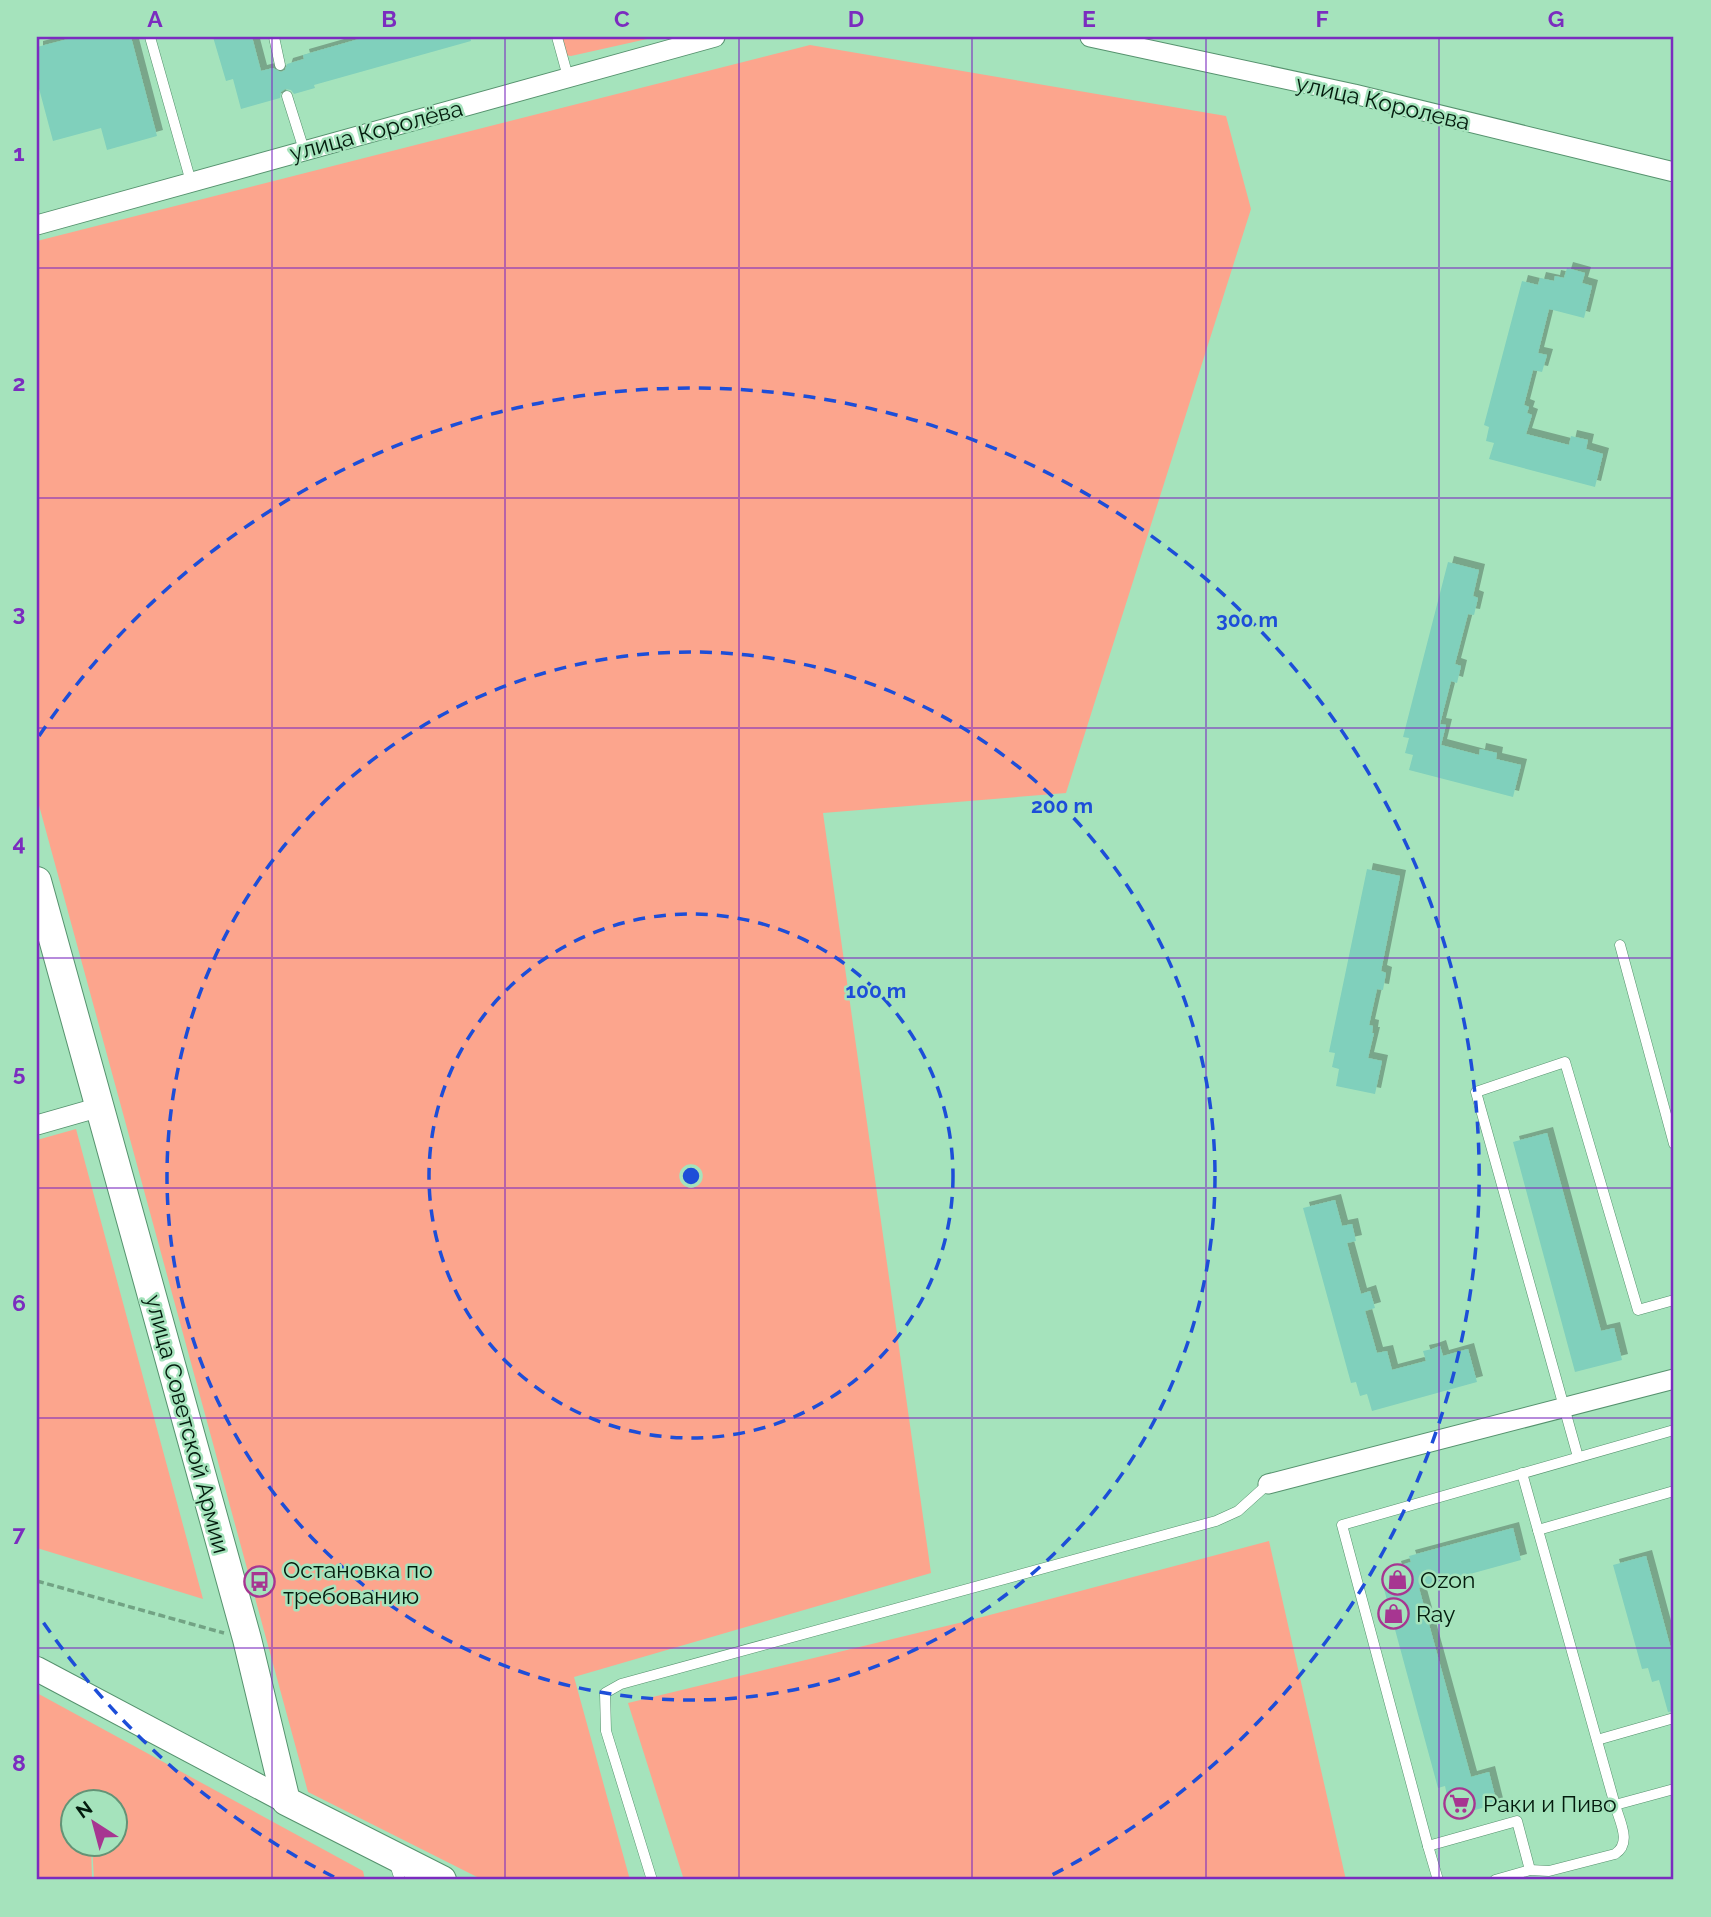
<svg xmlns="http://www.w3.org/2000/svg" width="1711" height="1917" viewBox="0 0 1711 1917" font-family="Raleway,sans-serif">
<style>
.green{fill:#fca58d}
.building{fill:#80d0bc;filter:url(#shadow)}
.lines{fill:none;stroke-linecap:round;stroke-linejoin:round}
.service-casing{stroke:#56926e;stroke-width:11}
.minor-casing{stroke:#56926e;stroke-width:21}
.tertiary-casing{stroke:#56926e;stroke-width:26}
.secondary-casing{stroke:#56926e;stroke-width:30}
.path{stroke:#72a384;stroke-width:3.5;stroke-dasharray:7 3.5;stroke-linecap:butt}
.service{stroke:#fff;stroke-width:10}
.minor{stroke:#fff;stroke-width:19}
.tertiary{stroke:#fff;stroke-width:24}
.secondary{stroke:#fff;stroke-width:28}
.grid{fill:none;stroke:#7b2cbf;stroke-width:2;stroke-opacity:0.55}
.ring{fill:none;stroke:#1d4ed8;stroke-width:3.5;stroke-dasharray:12 9}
.labels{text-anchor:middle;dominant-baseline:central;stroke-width:5;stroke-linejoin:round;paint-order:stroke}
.street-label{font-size:23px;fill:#031b0d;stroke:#a5e3bc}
.poi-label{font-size:23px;fill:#031b0d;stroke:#a5e3bc;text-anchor:start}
.centre{fill:#1d4ed8;stroke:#a5e3bc;stroke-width:3.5}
.ring-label{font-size:21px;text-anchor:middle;font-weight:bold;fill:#1d4ed8;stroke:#a5e3bc;stroke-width:5;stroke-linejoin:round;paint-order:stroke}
.neatline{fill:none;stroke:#7b2cbf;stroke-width:2.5}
.grid-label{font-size:23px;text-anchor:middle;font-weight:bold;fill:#7b2cbf}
</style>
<defs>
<filter id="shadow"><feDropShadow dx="6" dy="-6" stdDeviation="0" flood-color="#0004"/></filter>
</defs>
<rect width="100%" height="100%" fill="#a5e3bc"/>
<g class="green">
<path d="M556 37H656L571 56 565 55Z"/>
<path d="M810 45 1226 116 1251 209 1066 793 823 813 931 1573 574 1677 630 1880H483L308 1792 37 798V241Z"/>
<path d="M76 1129 203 1599 37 1548V1140Z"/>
<path d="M1269 1541 1346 1880H684L628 1703 967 1621Z"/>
<path d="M37 1693 363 1871 365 1880H94L92 1844 116 1843V1801H90L89 1797V1801H74V1843L91 1844 92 1880H37Z"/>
</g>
<g class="building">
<path d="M76 37H131L157 136 107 150 101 128 53 141 37 81V47Z"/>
<path d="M213 37H252L261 71 273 68 281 72 285 70 287 64 304 59 303 55 366 37H470L471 41 314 85 315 88 294 94 291 90 285 89 281 92 280 98 241 109 233 79 226 81Z"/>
<path d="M1567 268 1585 273 1582 283 1592 286 1584 318 1549 309 1538 353 1547 355 1542 372 1533 370 1524 405 1529 407 1527 413 1532 415 1526 434 1569 445 1571 436 1588 440 1586 449 1603 454 1595 487 1489 459 1494 443 1486 441 1489 427 1484 425 1522 281 1538 285 1540 278 1554 281 1555 276 1564 278Z"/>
<path d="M1448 562 1479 570 1473 596 1478 598 1474 615 1468 614 1455 664 1461 666 1457 683 1451 681 1440 724 1446 725 1441 745 1479 755 1480 749 1497 753 1496 759 1521 765 1513 797 1409 770 1413 755 1405 753 1409 738 1403 737Z"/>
<path d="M1367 869 1400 876 1381 971 1386 973 1383 990 1377 989 1369 1025 1373 1026 1372 1033H1374L1368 1058 1382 1061 1375 1094 1336 1086 1339 1069 1332 1067 1335 1053 1329 1052Z"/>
<path d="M1547 1133 1601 1331 1614 1328 1622 1360 1575 1372 1513 1142Z"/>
<path d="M1335 1200 1342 1226 1352 1224 1356 1241 1347 1243 1361 1294 1370 1291 1375 1308 1365 1311 1377 1353 1387 1351 1392 1370 1426 1361 1423 1351 1432 1349 1440 1346 1443 1356 1468 1349 1477 1382 1372 1411 1367 1394 1360 1396 1356 1382 1351 1383 1303 1208Z"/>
<path d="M1513 1528 1521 1560 1419 1588 1471 1777 1489 1772 1497 1804 1460 1814 1456 1798 1448 1800 1445 1786 1438 1788 1381 1578 1397 1574 1395 1567 1411 1562 1409 1556Z"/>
<path d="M1646 1556 1674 1660V1711L1668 1712 1659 1680 1652 1682 1648 1668 1642 1669 1613 1565Z"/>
</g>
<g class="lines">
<defs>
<g id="service">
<path d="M150 37 191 182"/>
<path d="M274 37 280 65"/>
<path d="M557 37 568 77"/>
<path d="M287 96 304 150"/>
<path d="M1620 945 1674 1144"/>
<path d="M1578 1457 1476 1092 1565 1062 1638 1310 1674 1300"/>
<path d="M1522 1473 1615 1805"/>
<path d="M1538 1530 1674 1491"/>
<path d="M1597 1740 1674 1718"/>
<path d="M1428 1846 1342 1525 1674 1430"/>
<path d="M394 1861 400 1880"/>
<path d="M652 1880 606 1731 605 1693 621 1684 1216 1521 1238 1511 1268 1484"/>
<path d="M1438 1880 1428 1846 1517 1821 1530 1870"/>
<path d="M1495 1880 1530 1870 1549 1871 1615 1854C1632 1843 1620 1822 1615 1805L1674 1789"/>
</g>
<g id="minor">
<path d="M1090 37 1354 94 1674 172"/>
<path d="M37 225 715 37"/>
<path d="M37 1125 100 1107"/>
<path d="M1268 1484 1674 1379"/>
</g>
<path id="tertiary" d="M37 1669 286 1801"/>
<path id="secondary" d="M37 881 247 1639 286 1801 442 1880"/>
</defs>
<use href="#service" class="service-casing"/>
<use href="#minor" class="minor-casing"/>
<use href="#tertiary" class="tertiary-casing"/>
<use href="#secondary" class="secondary-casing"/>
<path class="path" d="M37 1581 224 1633"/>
<use href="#service" class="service"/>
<use href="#minor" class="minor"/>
<use href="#tertiary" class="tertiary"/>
<use href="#secondary" class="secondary"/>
</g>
<path class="grid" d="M272 37V1880M505 37V1880M739 37V1880M972 37V1880M1206 37V1880M1439 37V1880M37 268H1674M37 498H1674M37 728H1674M37 958H1674M37 1188H1674M37 1418H1674M37 1648H1674"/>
<g class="ring">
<circle cx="691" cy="1176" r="262"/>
<circle cx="691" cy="1176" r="524"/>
<path d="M334 1877A787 787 0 0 1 39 1616M39 736A787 787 0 1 1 1048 1877"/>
</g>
<defs>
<symbol id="shop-ring" viewBox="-11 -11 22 22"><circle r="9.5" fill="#a5e3bc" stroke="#a73691" stroke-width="1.5"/><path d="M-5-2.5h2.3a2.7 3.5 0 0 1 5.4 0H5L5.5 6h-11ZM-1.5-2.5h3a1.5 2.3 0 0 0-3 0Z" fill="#a73691"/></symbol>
<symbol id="bus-ring" viewBox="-11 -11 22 22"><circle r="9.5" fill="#a5e3bc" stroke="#a73691" stroke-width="1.5"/><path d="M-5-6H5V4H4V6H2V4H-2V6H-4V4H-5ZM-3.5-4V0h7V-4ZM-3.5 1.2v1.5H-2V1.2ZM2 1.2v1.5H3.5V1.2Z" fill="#a73691"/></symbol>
<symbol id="supermarket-ring" viewBox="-11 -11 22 22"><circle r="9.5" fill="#a5e3bc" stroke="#a73691" stroke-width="1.5"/><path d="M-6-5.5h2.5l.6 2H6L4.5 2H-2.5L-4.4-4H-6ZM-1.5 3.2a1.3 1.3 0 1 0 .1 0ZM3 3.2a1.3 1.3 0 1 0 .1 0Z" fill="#a73691"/></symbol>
</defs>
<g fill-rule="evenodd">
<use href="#shop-ring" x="1380" y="1562" width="35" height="35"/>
<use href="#bus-ring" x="242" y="1564" width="35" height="35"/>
<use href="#shop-ring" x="1376" y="1596" width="35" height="35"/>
<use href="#supermarket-ring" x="1442" y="1786" width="35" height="35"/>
</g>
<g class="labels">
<g class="street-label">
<text transform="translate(1383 102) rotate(13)">улица Королева</text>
<text transform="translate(376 130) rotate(-15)">улица Королёва</text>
<text transform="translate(188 1424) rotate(75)">улица Советской Армии</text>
</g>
<g class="poi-label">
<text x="283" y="1569">Остановка по<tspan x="283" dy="26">требованию</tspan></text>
<text x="1420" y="1579">Ozon</text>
<text x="1416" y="1613">Ray</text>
<text x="1483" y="1803">Раки и Пиво</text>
</g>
</g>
<circle cx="691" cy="1176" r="10" class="centre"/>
<g class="ring-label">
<text x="1247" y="627">300 m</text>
<text x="1062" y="813">200 m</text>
<text x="876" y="998">100 m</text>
</g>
<rect width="1711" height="1917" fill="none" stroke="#a5e3bc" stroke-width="77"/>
<g transform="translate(94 1823) rotate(324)"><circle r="33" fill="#a5e3bc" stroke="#649376" stroke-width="2"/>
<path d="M0-5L12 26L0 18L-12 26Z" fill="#a73691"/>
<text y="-10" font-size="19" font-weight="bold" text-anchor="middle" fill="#031b0d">N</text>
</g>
<rect x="38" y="38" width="1634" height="1840" class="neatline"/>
<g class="grid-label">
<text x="155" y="27">A</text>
<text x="389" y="27">B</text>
<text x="622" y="27">C</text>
<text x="856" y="27">D</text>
<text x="1089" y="27">E</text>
<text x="1322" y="27">F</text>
<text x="1556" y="27">G</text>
<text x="19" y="161">1</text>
<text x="19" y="391">2</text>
<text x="19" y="621">3</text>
<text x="19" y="851">4</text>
<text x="19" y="1081">5</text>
<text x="19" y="1311">6</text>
<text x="19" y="1541">7</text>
<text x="19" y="1771">8</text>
</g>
</svg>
